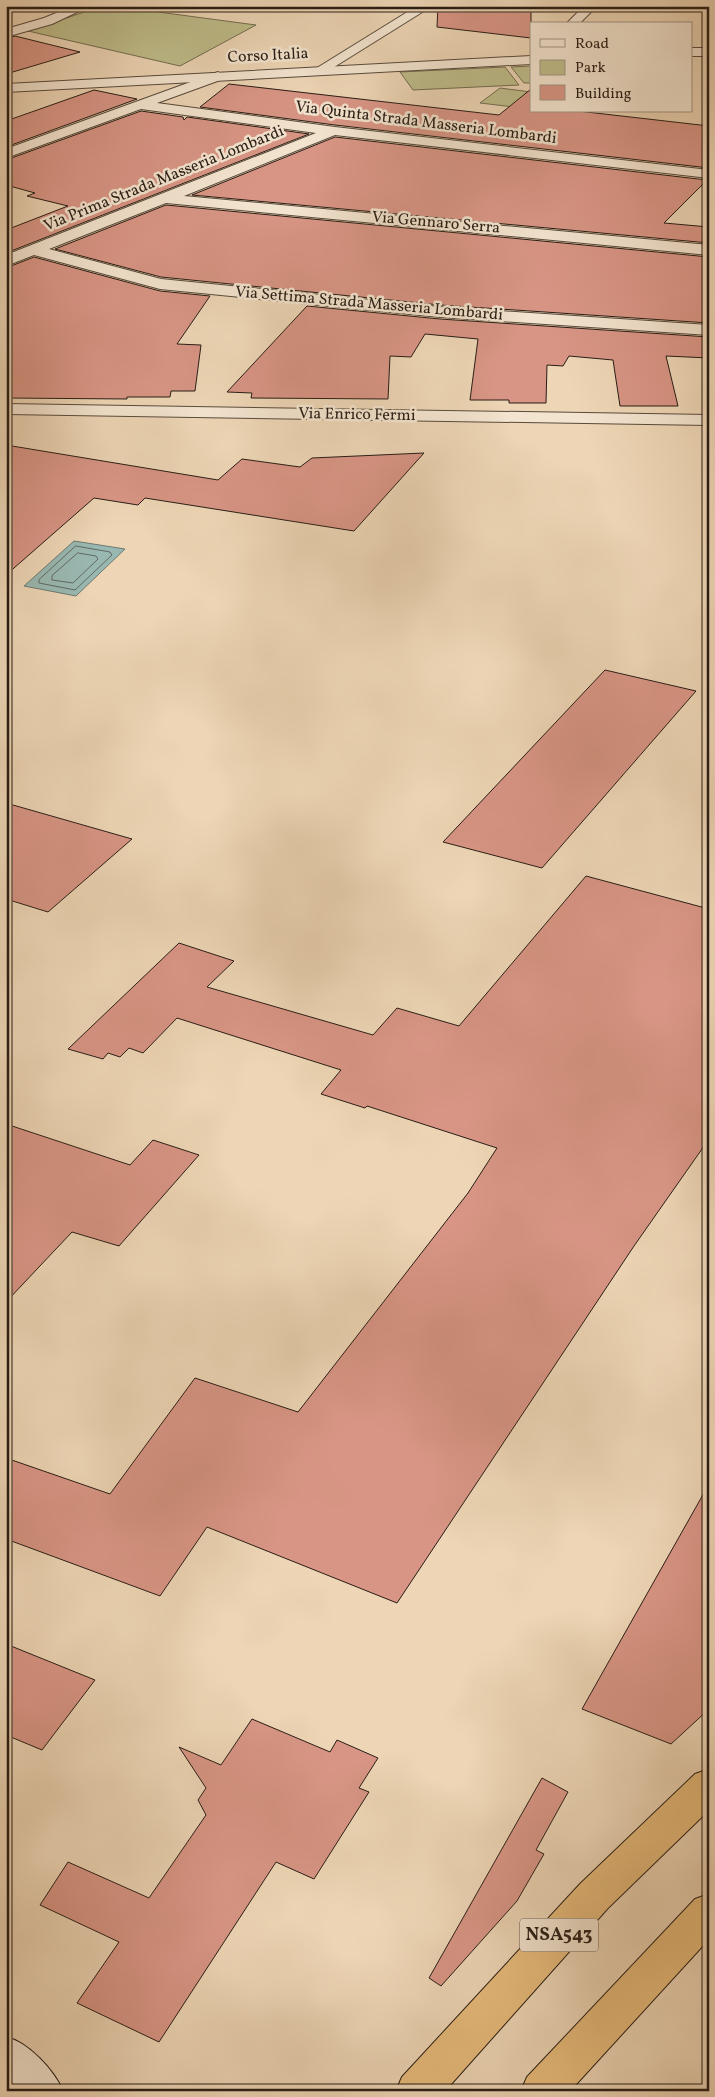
<svg xmlns="http://www.w3.org/2000/svg" width="715" height="2097" viewBox="0 0 715 2097" font-family="Vollkorn,serif">
<style>
.green{fill:#bebc8a;stroke:#736c50}
.water{fill:#99b8b1;stroke:#6c7a73}
.lines{fill:none;stroke-linecap:round;stroke-linejoin:round}
.shore{stroke:#606a63;stroke-width:1}
.building{fill:#d89585;stroke:#281d15}
.minor-casing{stroke:#594b3d;stroke-width:2}
.tertiary-casing{stroke:#594b3d;stroke-width:2}
.secondary-casing{stroke:#281d15;stroke-width:2}
.trunk-casing{stroke:#281d15;stroke-width:2}
.minor{fill:#f3e4cf;fill-rule:evenodd}
.tertiary{fill:#f3e4cf;fill-rule:evenodd}
.secondary{fill:#f3e4cf;fill-rule:evenodd}
.trunk{fill:#e6ba7a;fill-rule:evenodd}
.labels{text-anchor:middle;dominant-baseline:central;stroke-width:5;stroke-linejoin:round;paint-order:stroke}
.far-street-label{font-size:16px;fill:#281d15;stroke:#f3e4cf}
.shield{fill:#f3e4cf;stroke:#65594d;stroke-width:1}
.shield-label{font-size:19px;font-weight:bold;fill:#281d15}
</style>
<rect width="100%" height="100%" fill="#edd5b5"/>
<filter id="stains"><feTurbulence type="fractalNoise" baseFrequency=".004" numOctaves="4"/><feColorMatrix values="0 0 0 0 .2 0 0 0 0 .09 0 0 0 0 .02 0 0 0 .5 -.17"/></filter>
<radialGradient id="worn" r=".72"><stop offset=".6" stop-color="#630" stop-opacity="0"/><stop offset="1" stop-color="#630" stop-opacity=".3"/></radialGradient>
<g class="green">
<path d="M102 6H113L256 25 180 66 28 31Z"/>
<path d="M531 66V83H524L511 67Z"/>
<path d="M505 67 519 85 413 90 400 72Z"/>
<path d="M500 88 531 92V109L480 103Z"/>
</g>
<path class="water" d="M74 541 125 549 76 596 24 586Z"/>
<g class="lines">
<g class="shore">
<path d="M76 546 110 552 112 555 75 590 39 583V580Z"/>
<path d="M78 553 96 556 98 559 73 583 52 580V576Z"/>
</g>
</g>
<g class="building">
<path d="M438 6 531 8V38L437 27Z"/>
<path d="M15 36 80 52 6 74V39Z"/>
<path d="M229 84 499 115 531 89V111H578L709 126V168L335 125 200 107Z"/>
<path d="M94 90 137 99 6 147V121Z"/>
<path d="M141 111 183 117 184 120 187 117 309 134 6 253V230L68 206 27 196 35 193 6 185V160Z"/>
<path d="M335 137 707 180 664 223 709 227V243L192 195Z"/>
<path d="M166 205 709 257V323L440 305 161 277 55 249Z"/>
<path d="M34 257 160 291 210 296 177 344 201 345 195 391H171L170 397H127V399L6 398V268Z"/>
<path d="M307 306 440 319 709 337V358L666 356 678 406H620L613 360 569 356 563 366 547 365 546 403H509V400H470L478 339 425 334 411 357 390 356 388 399 251 398 252 393 227 392Z"/>
<path d="M6 445 218 480 242 459 300 467 312 458 424 453 354 531 145 498 138 505 94 498 6 575Z"/>
<path d="M605 670 696 691 542 868 443 842Z"/>
<path d="M6 803 132 839 48 912 6 899Z"/>
<path d="M586 876 709 909V1139L634 1246 397 1603 207 1527 160 1596 6 1539V1458L110 1494 195 1378 298 1412 468 1193 497 1148 367 1106 365 1108 321 1094 341 1070 177 1018 143 1053 129 1048 120 1057 108 1053 103 1059 68 1049 179 943 234 961 207 987 373 1035 397 1008 459 1026Z"/>
<path d="M6 1124 130 1165 153 1140 199 1155 119 1246 72 1232 6 1302Z"/>
<path d="M709 1484V1709L671 1744 582 1709Z"/>
<path d="M6 1644 95 1680 42 1750 6 1735Z"/>
<path d="M252 1719 330 1752 337 1740 378 1758 359 1788 369 1792 314 1879 276 1862 159 2042 77 2003 119 1942 40 1905 68 1862 149 1898 206 1815 198 1800 206 1788 179 1747 221 1765Z"/>
<path d="M542 1778 568 1792 536 1850 544 1854 517 1901 441 1986 429 1978Z"/>
</g>
<g class="lines">
<defs>
<g id="minor">
<path d="M73 6H90L52 24 6 37V29L44 18Z"/>
<path d="M417 6H432L323 74 318 75 312 71Z"/>
<path d="M584 6H597L579 24H566Z"/>
<path d="M218 72 225 76 223 79 157 103 335 127 709 170V178L335 135 184 196 709 245V255L166 203 49 249 161 279 440 307 709 325V335L440 317 160 289 34 255 6 266V255L316 133 141 109 6 158V149Z"/>
<path d="M6 404 709 415V425L6 414Z"/>
</g>
<g id="tertiary">
<rect x="691" y="48" width="18" height="8"/>
<path d="M531 56V64L6 92V84Z"/>
</g>
<path id="secondary" d="M6 2037C28 2042 54 2070 63 2091H13L6 2084Z"/>
<g id="trunk">
<path d="M709 1769V1810L608 1908 445 2091H396L402 2077 580 1884 695 1774Z"/>
<path d="M709 1894V1939L570 2091H521L527 2077 695 1899Z"/>
</g>
</defs>
<use href="#minor" class="minor-casing"/>
<use href="#tertiary" class="tertiary-casing"/>
<use href="#secondary" class="secondary-casing"/>
<use href="#trunk" class="trunk-casing"/>
<use href="#minor" class="minor"/>
<use href="#tertiary" class="tertiary"/>
<use href="#secondary" class="secondary"/>
<use href="#trunk" class="trunk"/>
</g>
<g class="labels">
<g class="far-street-label">
<text transform="translate(268 56) rotate(-3)">Corso Italia</text>
<text transform="translate(426 123) rotate(7)">Via Quinta Strada Masseria Lombardi</text>
<text transform="translate(164 179) rotate(-22)">Via Prima Strada Masseria Lombardi</text>
<text transform="translate(436 223) rotate(5)">Via Gennaro Serra</text>
<text transform="translate(369 304) rotate(5)">Via Settima Strada Masseria Lombardi</text>
<text transform="translate(357 415) rotate(1)">Via Enrico Fermi</text>
</g>
<rect class="shield" x="520" y="1918.5" width="78" height="33" rx="4"/>
<g class="shield-label">
<text x="559" y="1935">NSA543</text>
</g>
</g>
<rect width="715" height="2097" fill="none" stroke="#edd5b5" stroke-width="25"/>
<rect x="8" y="8" width="700" height="2082" fill="none" stroke="#281d15" stroke-width="2.5"/>
<rect x="12" y="12" width="690" height="2072" fill="none" stroke="#281d15"/>
<rect x="530" y="22" width="162" height="90" fill="#f3e4cf" stroke="#a29485"/>
<rect x="540" y="39" width="25" height="8" fill="#f3e4cf" stroke="#a29485"/>
<text x="575" y="48" font-size="15" fill="#281d15">Road</text>
<rect x="540" y="60" width="25" height="15" fill="#bebc8a" stroke="#a29485"/>
<text x="575" y="72" font-size="15" fill="#281d15">Park</text>
<rect x="540" y="85" width="25" height="15" fill="#d89585" stroke="#a29485"/>
<text x="575" y="98" font-size="15" fill="#281d15">Building</text>
<rect width="100%" height="100%" filter="url(#stains)"/>
<rect width="100%" height="100%" fill="url(#worn)"/>
</svg>
